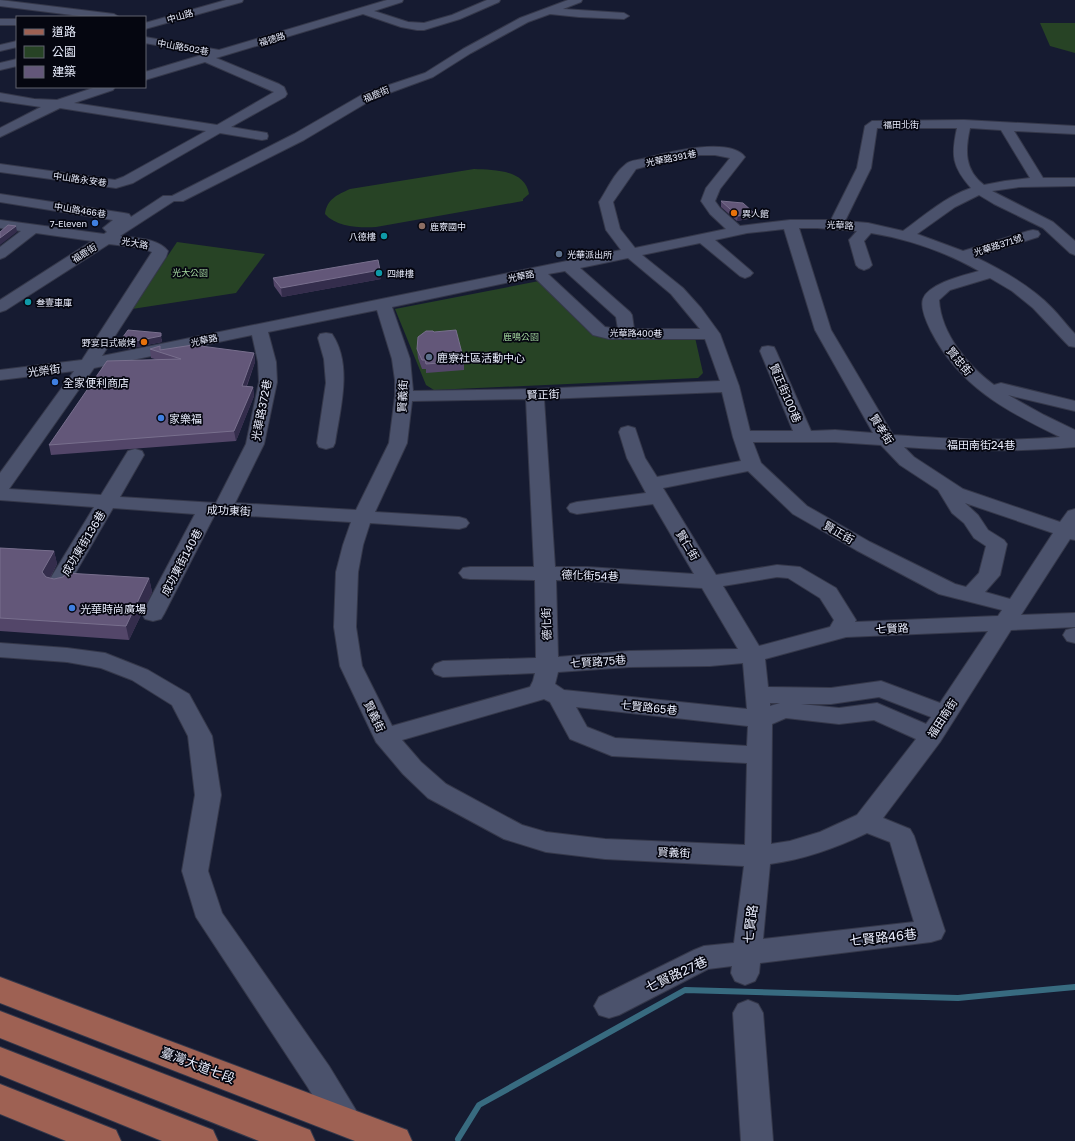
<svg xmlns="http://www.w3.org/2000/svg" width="1075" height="1141" viewBox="0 0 1075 1141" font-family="'Golos Text','Noto Sans TC',sans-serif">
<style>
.green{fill:#274325}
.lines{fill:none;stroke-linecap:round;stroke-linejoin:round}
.stream{stroke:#386b80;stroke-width:6}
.minor-casing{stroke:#35384a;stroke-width:2}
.major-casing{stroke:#35384a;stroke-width:2}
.minor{fill:#4b526c;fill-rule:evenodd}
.major{fill:#9e6153;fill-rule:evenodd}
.wall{fill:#534669}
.shaded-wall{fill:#342d4c}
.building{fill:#635779;stroke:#786f8d}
.food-dot{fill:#e8710a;stroke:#050610;stroke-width:1.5}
.shop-dot{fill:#3f7fe0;stroke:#050610;stroke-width:1.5}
.education-dot{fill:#8d6e63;stroke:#050610;stroke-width:1.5}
.culture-dot{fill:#0f9aa8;stroke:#050610;stroke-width:1.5}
.service-dot{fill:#5c6f8a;stroke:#050610;stroke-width:1.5}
.labels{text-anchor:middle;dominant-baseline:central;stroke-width:3.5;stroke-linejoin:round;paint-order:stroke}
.far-street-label{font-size:9px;fill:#e8ecfc;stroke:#050610}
.far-poi-label{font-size:9px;fill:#e8ecfc;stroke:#050610;text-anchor:start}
.far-park-label{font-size:9px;fill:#a3d79e;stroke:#050610}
.poi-label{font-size:11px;fill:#e8ecfc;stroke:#050610;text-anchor:start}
.street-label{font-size:11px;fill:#e8ecfc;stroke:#050610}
.near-street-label{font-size:13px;fill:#e8ecfc;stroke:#050610}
</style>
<rect width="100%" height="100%" fill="#161b31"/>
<g class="green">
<path d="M1040 23H1075V53L1050 46Z"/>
<path d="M474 169C493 170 525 169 529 194L523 199V201L376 227C360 228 336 227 325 214 327 199 337 195 350 189Z"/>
<path d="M177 242 265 254 236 293 132 309Z"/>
<path d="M539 281 586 324 615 333H694L703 373 698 378 434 390 426 385 395 309Z"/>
</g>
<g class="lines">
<path class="stream" d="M458 1139 479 1105 685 990 958 998 1075 987"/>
<defs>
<g id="minor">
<path d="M0 0 114 14 119 17H88L0 6Z"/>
<path d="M226 0H243L242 2 145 29V23Z"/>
<path d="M387 0H403L402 2 374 11 408 22 424 23 452 15 487 0H500L499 2 460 19 424 30H417L401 27 363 14 216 58 279 84 284 87 287 94 285 97 231 127 267 133 268 136 267 139 262 140 220 133 133 183 116 188 0 172V164L115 180 123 177 206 131 60 108 0 137V128L41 107 0 101V93L34 99 57 100 96 87H115L113 90 74 103 217 125 274 92 205 62 145 80V72L205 54 145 43V37L219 50Z"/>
<path d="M568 0H582L581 2 563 9 624 13 629 16 624 19 579 17 550 14 528 22 471 53 433 77 373 99 304 140 183 201H174L120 236C135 238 158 238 168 251L166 257 102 356 621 250 606 230 599 202C607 190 614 173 626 164 630 160 640 160 646 158 666 153 730 136 745 157L720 189 715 201 720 208 740 226 790 220H831L857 168 865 126 872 121 964 120 1075 126V134L1014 131 1043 178H1075V186L1019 187 992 191 1053 222 1075 241V255L1070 253 1043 228 994 204 979 195 955 207 917 234 963 251 1028 231 1033 230 1038 231 1040 234 1038 237 975 257C1002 270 1031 286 1052 308 1060 316 1067 326 1075 334V347L1069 346 1065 342 1033 308 1012 291 990 278 950 290 939 300C941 334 968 366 994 385L1001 383 1075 401V411L1008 395 1044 415 1075 430V447C1018 452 960 451 904 447L914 457 963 489 1060 522 1068 511 1075 509V540L1070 539 1021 615 1075 613V627L1011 630 940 742 883 818 910 829 914 836 945 931 941 939 931 942 760 963 759 973 755 981 745 985 735 981 731 973 732 966 708 969 619 1015 609 1018 599 1015 594 1006 599 997 694 950 704 946 734 943 744 866 605 859 546 852 504 839 428 798 403 774 376 742 340 666 334 627 336 572 343 545 351 522 215 514 164 614 161 619 153 621 145 619 142 614 195 514 113 508 66 589 58 591 50 589 47 584 94 507 0 500V473L74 371 0 380V370L82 360 152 252 142 248 109 244 6 310 0 312V300L92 241 36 233 5 257 0 259V247L21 231 0 228V220L104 234 107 232 103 228 113 220 0 202V194L124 213 129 214 131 217 163 196H172L294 134 365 93 425 73 463 49 520 18ZM877 128H957C951 156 952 166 971 188 945 197 925 215 903 231L868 223 845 221 871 168ZM970 128 1001 130 1030 178 1005 181 984 185C964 170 965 150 970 128ZM700 155H715L730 158 706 188 701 201 710 214 726 229 635 248 620 229 613 202 636 169 670 160ZM799 228H817L857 231 849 240 856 265 859 268 864 270 869 268 872 265 864 241 871 233C908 239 946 252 979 271 965 275 929 283 923 299 920 308 927 323 931 331 959 386 1006 411 1060 437 1005 442 948 439 893 435L831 330ZM784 229 815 330 873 433 835 430 811 431 776 351 774 347 768 346 762 347 760 351 793 431H750L739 386 720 334 701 308 683 288 642 255 700 243 740 276 745 278 750 276 753 273 750 270 715 240 747 233ZM628 258 671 294 700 329H634L632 315 630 312 580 268ZM565 271 616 317 618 329 605 327 548 274ZM534 277 593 335 609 339H705L720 381 535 389 413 391 410 359 392 307ZM377 310 392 359 395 380V396L389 443 356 510 235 503 264 444 277 382 276 362 268 332ZM252 335 258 362 259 382 246 444 216 503 120 497 144 455 142 451 135 449 128 451 101 495 9 489 94 368ZM722 392 733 437 741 461 657 477 645 458 635 428 628 426 621 428 619 432 627 458 646 493 577 502 570 504 567 508 570 512 577 514 653 504 694 574 587 567H555L544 399ZM526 399 534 567H470L463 568 459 573 463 578 470 579 535 580 536 658 443 661 435 664 432 669 435 674 443 677 535 673 533 681 530 687 392 726 362 666 356 627 358 572 363 545 370 523 459 529 466 527 469 523 466 519 459 517 375 512 407 443 412 401ZM753 442H835L881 445 900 465 938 490 952 513 964 523 974 538 986 546 979 573 966 587 955 584 870 542 807 506 761 463ZM748 471 793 514 856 550 939 594 1002 610 998 616 855 622 856 620 836 588 800 567 777 565 716 575 663 488ZM965 503 1053 533 1010 599 985 592 1000 575 1007 544 1004 540 988 530 978 515ZM777 577 788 578 820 598 834 620 830 627 759 646 723 586ZM556 580 587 581 702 588 738 649 629 651 558 657ZM988 631 940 703 881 681 831 688 768 687 765 659 846 637ZM743 663 747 709 564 690 555 684 558 672 629 667 710 666ZM879 697 931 717 926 724 877 703 839 708 801 704H831ZM544 699 550 702 570 739 612 756 747 763 745 845 605 839 546 832 522 825 446 784 421 762 402 740ZM770 703H780L770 706ZM576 707 748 726 747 746 615 738 587 727ZM786 718 839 724 874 720 916 739 857 815 820 832 790 841 771 844 772 724ZM867 833 890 842 914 922 763 939 770 864C805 859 836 848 867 833Z"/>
<rect x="0" y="19" width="17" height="6"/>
<path d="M17 41V47L0 51V45Z"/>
<path d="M17 59V66L0 70V63Z"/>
<path d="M326 333 332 334C353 365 340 409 335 443L333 447 326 449 319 447 317 443 326 383 324 359 318 338 320 334Z"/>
<path d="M1074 628H1075V643L1067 641 1063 635 1066 630Z"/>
<path d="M0 643 67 648 105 653 148 670 189 694 212 736 221 795 208 871 222 913 329 1066 357 1112 362 1122 357 1132 346 1136 335 1132 307 1086 196 917 182 871 195 795 188 736 172 705 132 680 101 668 67 662 0 657Z"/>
<path d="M748 1000 758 1004 763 1013 773 1141H741L733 1013 738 1004Z"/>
</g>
<g id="major">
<path d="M0 977 407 1130 412 1141H355L0 1003Z"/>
<path d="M0 1011 310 1130 315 1141H259L0 1038Z"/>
<path d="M0 1047 213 1130 218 1141H162L0 1075Z"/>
<path d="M0 1084 116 1130 121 1141H66L0 1114Z"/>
</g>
</defs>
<use href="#minor" class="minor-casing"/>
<use href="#major" class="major-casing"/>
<use href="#minor" class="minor"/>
<use href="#major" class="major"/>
</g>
<g class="wall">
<path d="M721 201 754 213 753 218 737 221 721 207Z"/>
<path d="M273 278 381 279 282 297 274 286Z"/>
<path d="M434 332 464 361V370L426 373V369H422L418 358 417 349Z"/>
<path d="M162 339V342L127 349 122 347 120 341Z"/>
<path d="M160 346 161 350 254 353 255 362 247 386 253 387 254 396 236 441 51 455 49 445 158 360 151 358 150 349Z"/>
<path d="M0 548 54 551 57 564 50 578 54 579 149 578 152 592 129 640 0 631Z"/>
</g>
<g class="shaded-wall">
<path d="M754 213 753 218 737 221 738 216Z"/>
<path d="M16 226 17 232 0 245V238Z"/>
<path d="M380 270 381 279 282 297 281 288Z"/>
<path d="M161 333 162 342 127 349 126 343Z"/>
<path d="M254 353 255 362 243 395 242 386Z"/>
<path d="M253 387 254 396 236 441 234 431Z"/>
<path d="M54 551 57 564 46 585 42 572Z"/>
<path d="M149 578 152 592 129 640 126 626Z"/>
</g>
<g class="building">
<path d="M721 201 743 203 754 213 738 216Z"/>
<path d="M8 225 16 226 0 238V232Z"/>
<path d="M378 260 380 270 281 288 273 278Z"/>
<path d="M128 330 161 333V336L126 343 120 341Z"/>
<path d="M456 330 464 361 426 364 425 360H422L417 349 418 337 426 331H433L434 332Z"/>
<path d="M193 345 254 353 242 386 253 387 234 431 49 445 107 361 181 359 150 349 160 346V350Z"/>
<path d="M0 548 54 551 42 572 46 577 54 579 63 577 66 573 149 578 126 626 0 618Z"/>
</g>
<g class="food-dot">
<circle cx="734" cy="213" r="4"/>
<circle cx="144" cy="342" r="4"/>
</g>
<g class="shop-dot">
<circle cx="95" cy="223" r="4"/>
<circle cx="55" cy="382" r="4"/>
<circle cx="161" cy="418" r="4"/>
<circle cx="72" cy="608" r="4"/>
</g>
<circle class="education-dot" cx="422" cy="226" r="4"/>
<g class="culture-dot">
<circle cx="384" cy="236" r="4"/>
<circle cx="379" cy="273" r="4"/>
<circle cx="28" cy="302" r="4"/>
</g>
<g class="service-dot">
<circle cx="559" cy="254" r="4"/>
<circle cx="429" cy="357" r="4"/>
</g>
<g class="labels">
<g class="far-street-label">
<text transform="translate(180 16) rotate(-16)">中山路</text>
<text transform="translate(272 39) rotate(-17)">福德路</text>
<text transform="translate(183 47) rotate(10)">中山路502巷</text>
<text transform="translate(376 94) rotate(-23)">福鹿街</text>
<text x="901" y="124">福田北街</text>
<text transform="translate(671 158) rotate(-11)">光華路391巷</text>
<text transform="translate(80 179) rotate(8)">中山路永安巷</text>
<text transform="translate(80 210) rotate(9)">中山路466巷</text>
<text transform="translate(840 225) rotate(2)">光華路</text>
<text transform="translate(135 243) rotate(11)">光大路</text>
<text transform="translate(998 245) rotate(-18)">光華路371號</text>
<text transform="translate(84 253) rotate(-32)">福鹿街</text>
<text transform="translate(521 276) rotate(-11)">光華路</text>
<text transform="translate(636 333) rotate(1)">光華路400巷</text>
<text transform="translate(204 340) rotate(-12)">光華路</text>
</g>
<g class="far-poi-label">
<text x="742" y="213">異人館</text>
<text x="87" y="223" text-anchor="end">7-Eleven</text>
<text x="430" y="226">鹿寮國中</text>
<text x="376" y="236" text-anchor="end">八德樓</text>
<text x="567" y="254">光華派出所</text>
<text x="387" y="273">四維樓</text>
<text x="36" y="302">叁壹車庫</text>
<text x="136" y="342" text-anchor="end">野宴日式碳烤</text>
</g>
<g class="far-park-label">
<text x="190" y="272">光大公園</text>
<text x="521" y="336">鹿鳴公園</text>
</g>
<g class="poi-label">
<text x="437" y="357">鹿寮社區活動中心</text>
<text x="63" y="382">全家便利商店</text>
<text x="169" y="418">家樂福</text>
<text x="80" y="608">光華時尚廣場</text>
</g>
<g class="street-label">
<text transform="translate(960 361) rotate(50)">賢忠街</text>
<text transform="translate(44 370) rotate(-7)">光榮街</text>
<text transform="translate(786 393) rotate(67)">賢正街100巷</text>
<text transform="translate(543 394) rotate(-2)">賢正街</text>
<text transform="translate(402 396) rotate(-87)">賢義街</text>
<text transform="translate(261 410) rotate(-79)">光華路372巷</text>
<text transform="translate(882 429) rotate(57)">賢孝街</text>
<text x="981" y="444">福田南街24巷</text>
<text transform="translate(229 510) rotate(2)">成功東街</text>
<text transform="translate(839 532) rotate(30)">賢正街</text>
<text transform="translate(83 543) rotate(-59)">成功東街136巷</text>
<text transform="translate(688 545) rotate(59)">賢仁街</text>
<text transform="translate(181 562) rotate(-62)">成功東街140巷</text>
<text transform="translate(590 575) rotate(2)">德化街54巷</text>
<text transform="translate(546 624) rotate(-92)">德化街</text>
<text transform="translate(892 628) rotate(-3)">七賢路</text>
<text transform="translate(598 661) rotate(-4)">七賢路75巷</text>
<text transform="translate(649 707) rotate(6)">七賢路65巷</text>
<text transform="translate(375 716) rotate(64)">賢義街</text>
<text transform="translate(942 718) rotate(-57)">福田南街</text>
<text transform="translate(674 852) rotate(3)">賢義街</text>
</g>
<g class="near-street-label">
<text transform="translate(750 924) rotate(-83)">七賢路</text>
<text transform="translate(883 937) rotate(-6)">七賢路46巷</text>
<text transform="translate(676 974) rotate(-25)">七賢路27巷</text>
<text transform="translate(198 1065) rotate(21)">臺灣大道七段</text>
</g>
</g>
<rect x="16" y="16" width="130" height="72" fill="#050610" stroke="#60626e"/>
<rect x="24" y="29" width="20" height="6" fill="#9e6153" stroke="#60626e"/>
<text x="52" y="36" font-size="12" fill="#e8ecfc">道路</text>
<rect x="24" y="46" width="20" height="12" fill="#274325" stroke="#60626e"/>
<text x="52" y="56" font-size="12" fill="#e8ecfc">公園</text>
<rect x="24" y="66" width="20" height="12" fill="#635779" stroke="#60626e"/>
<text x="52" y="76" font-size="12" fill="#e8ecfc">建築</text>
</svg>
